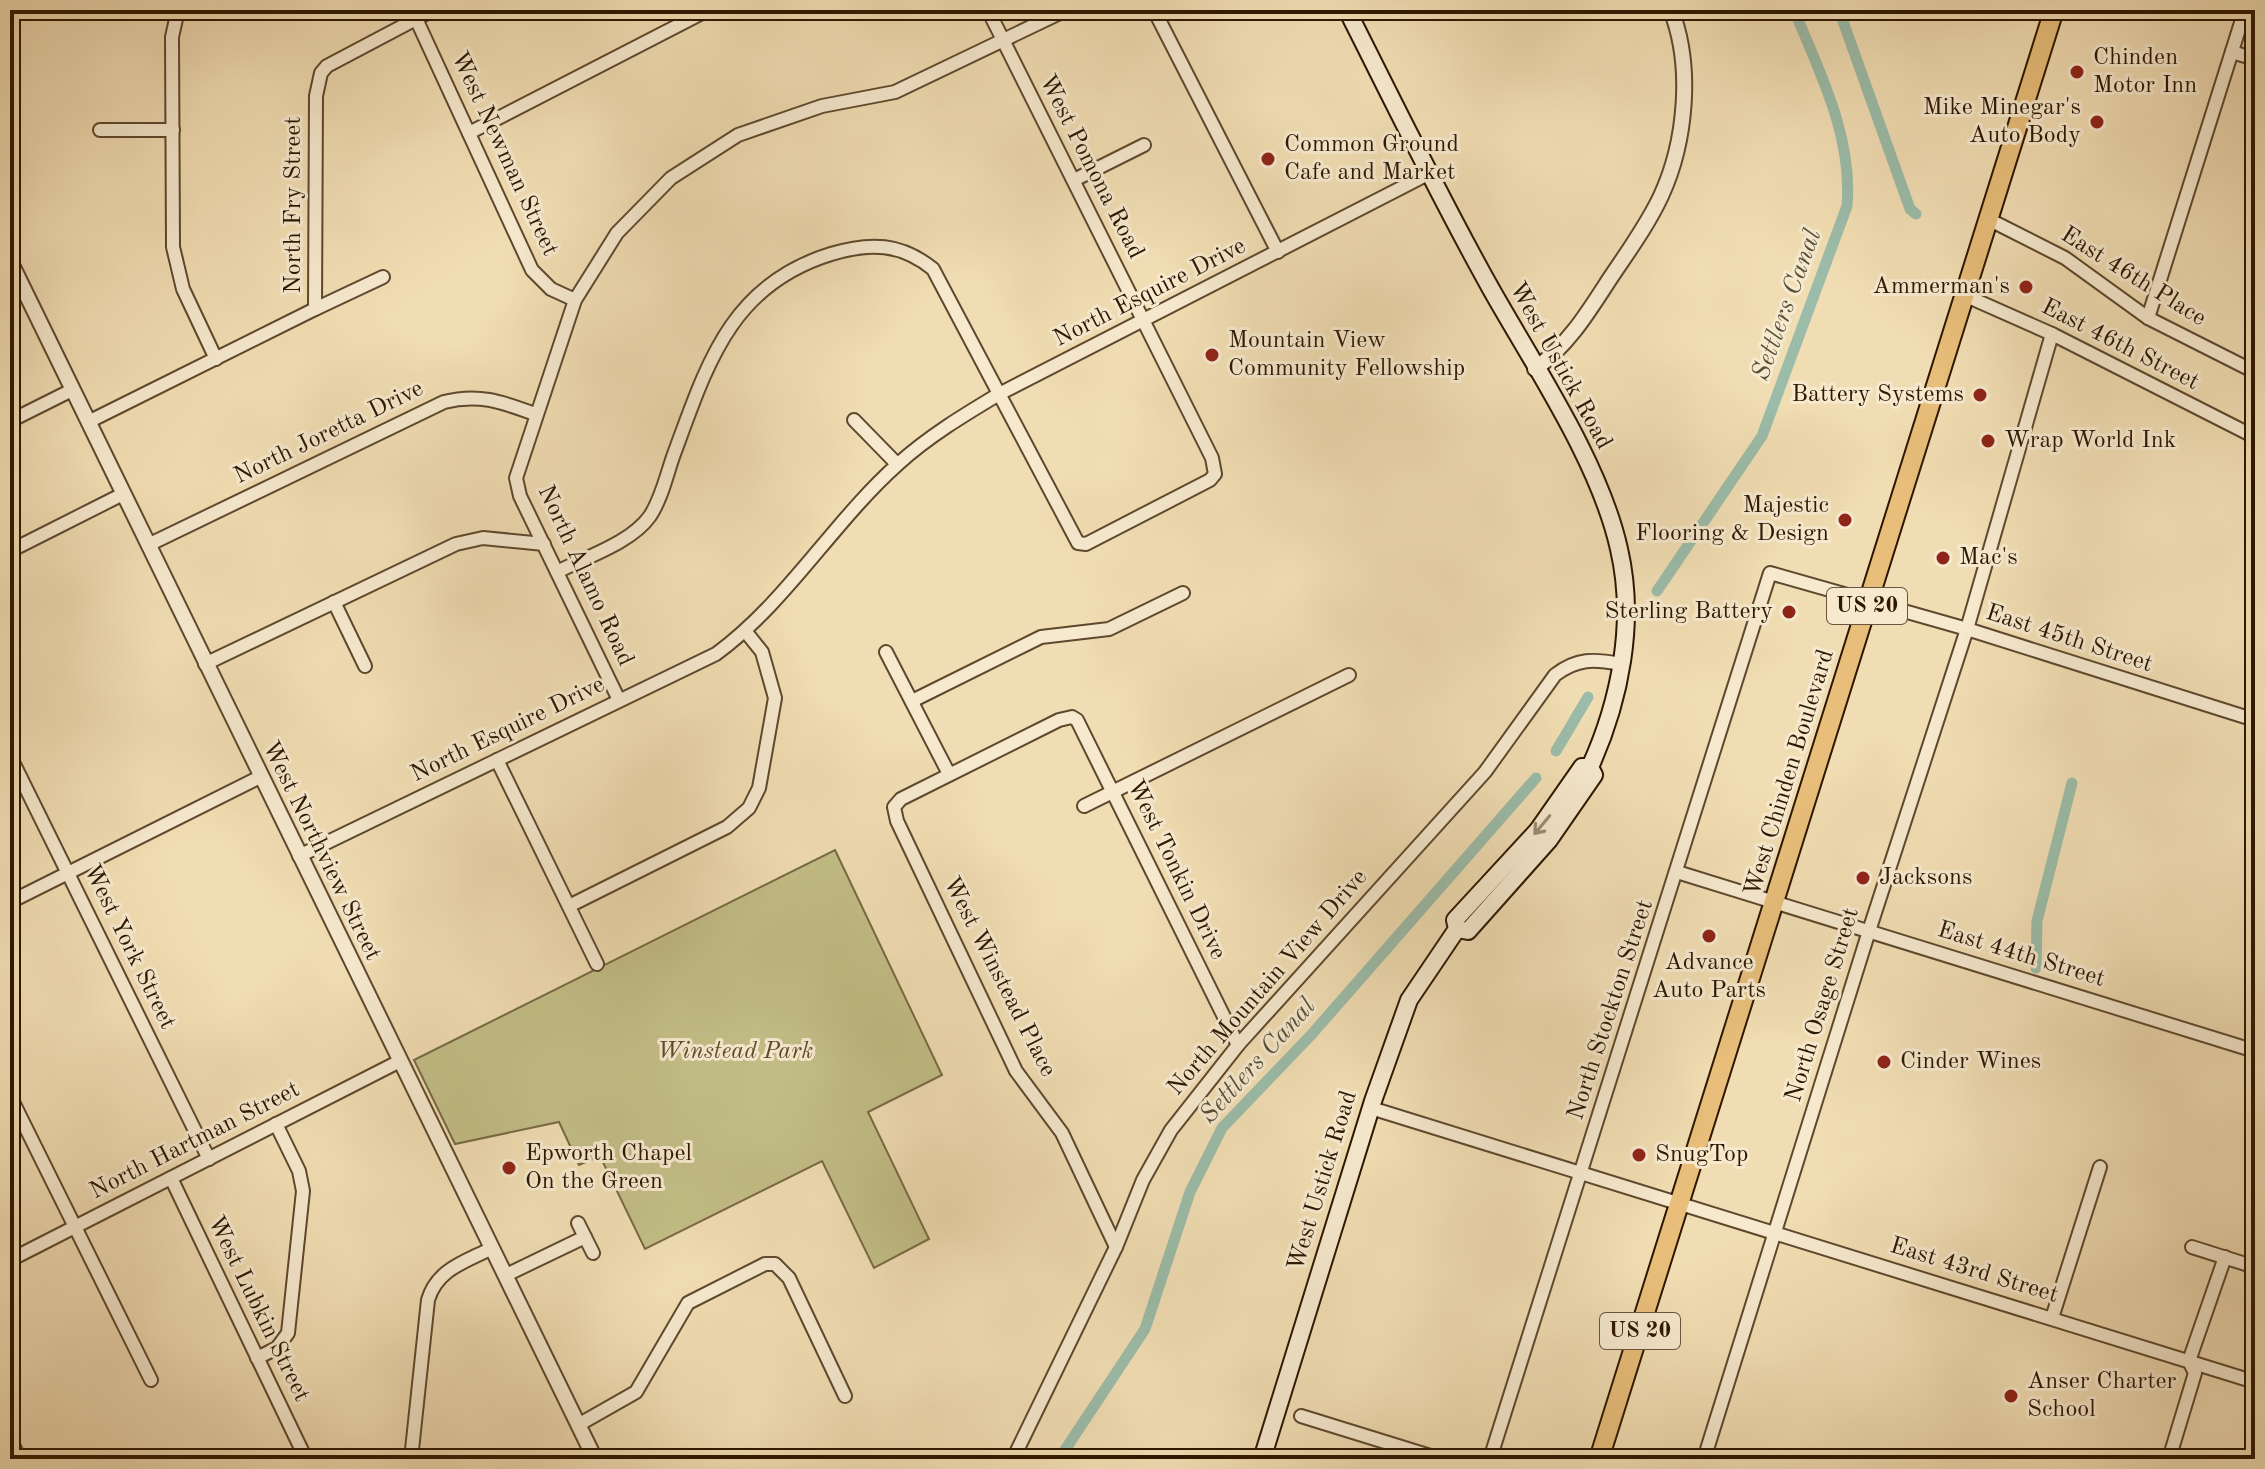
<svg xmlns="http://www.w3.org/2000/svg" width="2265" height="1469" viewBox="0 0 2265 1469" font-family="'Old Standard TT',serif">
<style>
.green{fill:#c2be87;stroke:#786a44;stroke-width:2}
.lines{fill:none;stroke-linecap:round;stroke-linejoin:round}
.canal{stroke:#9bbca9;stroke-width:11}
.minor-casing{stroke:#5e482d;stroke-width:16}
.tertiary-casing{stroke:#5e482d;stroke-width:18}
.secondary-casing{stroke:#2d1700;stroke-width:20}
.primary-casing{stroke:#2d1700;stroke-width:22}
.minor{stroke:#f6e9ce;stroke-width:12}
.tertiary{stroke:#f6e9ce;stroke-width:14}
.secondary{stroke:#f6e9ce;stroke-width:16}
.primary{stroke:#e8be7a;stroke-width:18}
.oneway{stroke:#9c8a71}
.poi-dot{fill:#8f2418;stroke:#f6e9ce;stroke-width:3}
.labels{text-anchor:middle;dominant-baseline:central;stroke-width:6;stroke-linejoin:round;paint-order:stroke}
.shield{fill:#f6e9ce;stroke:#69563e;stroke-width:2}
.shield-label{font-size:22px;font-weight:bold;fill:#2d1700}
.poi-label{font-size:24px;fill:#2d1700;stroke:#f6e9ce;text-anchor:start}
.street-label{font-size:24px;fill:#2d1700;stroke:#f6e9ce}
.park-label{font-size:24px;font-style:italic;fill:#5a4928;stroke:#f6e9ce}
.water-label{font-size:26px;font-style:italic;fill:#54513b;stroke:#f6e9ce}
</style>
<rect width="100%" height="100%" fill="#f1ddb3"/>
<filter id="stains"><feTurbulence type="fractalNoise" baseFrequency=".0025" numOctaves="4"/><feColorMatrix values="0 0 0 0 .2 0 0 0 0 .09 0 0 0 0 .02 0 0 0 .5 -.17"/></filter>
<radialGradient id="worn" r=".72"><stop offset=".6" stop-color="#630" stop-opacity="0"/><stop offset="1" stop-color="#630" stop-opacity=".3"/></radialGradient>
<path class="green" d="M835 850 942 1075 868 1112 929 1239 874 1268 822 1161 645 1249 600 1156 579 1165 559 1122 455 1144 414 1060Z"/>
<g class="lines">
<g class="canal">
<path d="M1839 10 1910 209 1916 214"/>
<path d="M1657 591 1762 436 1847 206C1853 137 1820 73 1794 10"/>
<path d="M1556 751 1588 697"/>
<path d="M2036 968 2037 921 2072 783"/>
<path d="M1059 1459 1145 1329 1190 1192 1222 1128 1312 1034 1536 778"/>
</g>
<defs>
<g id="minor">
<path d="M178 10 172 37 173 247 183 289 216 359"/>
<path d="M412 10 532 270 551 289 575 300"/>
<path d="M1154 10 1278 252"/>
<path d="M2232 52 2255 59"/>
<path d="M100 130H173"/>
<path d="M469 133 708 10"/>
<path d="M1074 180 1144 145"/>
<path d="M1988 219 2065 258 2148 318 2255 372"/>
<path d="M1964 295 2052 334 2255 437"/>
<path d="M315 309 383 277"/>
<path d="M2148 318 2245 10"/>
<path d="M854 420 897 464"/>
<path d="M10 421 72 390"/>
<path d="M88 422 315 309 316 96 321 73 327 66 433 10"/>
<path d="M148 545 444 402C479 393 502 402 535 414"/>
<path d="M10 551 123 494"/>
<path d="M557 572C586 557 631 543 650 516 662 498 667 473 674 454 707 365 730 285 831 254 870 242 901 243 933 269L1078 543 1086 544 1210 480 1215 474 1212 458 988 10"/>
<path d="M334 602 365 666"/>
<path d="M886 652 949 774"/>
<path d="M205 664 456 544 483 538 544 544"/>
<path d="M619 700 520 496 516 478 575 300 617 233 671 178 738 135 822 106 895 92 1066 10"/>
<path d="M912 701 1041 637 1109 629 1183 593"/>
<path d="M10 756 209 1159"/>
<path d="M497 760 597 964"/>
<path d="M1084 806 1349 675"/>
<path d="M299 856 716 654C787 602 833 522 898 464 929 436 964 415 999 394L1430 173"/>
<path d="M1677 872 2255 1051"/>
<path d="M10 902 260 777"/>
<path d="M569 906 727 827 749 808 759 788 775 698 762 652 746 632"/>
<path d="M10 1096 151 1380"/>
<path d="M1371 1108 2255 1382"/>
<path d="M171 1178 306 1459"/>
<path d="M578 1223 593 1253"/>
<path d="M1116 1247 1062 1133 1016 1071 897 821 894 807 901 799 1059 720 1072 717 1077 720 1238 1045"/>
<path d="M2192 1247 2255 1267"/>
<path d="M10 1260 400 1061"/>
<path d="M506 1275 585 1237"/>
<path d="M2052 1318 2100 1167"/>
<path d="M257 1358 277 1348 288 1333 303 1191 299 1171 276 1124"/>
<path d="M1301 1416 1440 1459"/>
<path d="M578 1425 636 1392 688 1303 765 1264H775L789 1278 845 1396"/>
<path d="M10 1439 20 1459"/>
<path d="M411 1459 428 1300C437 1269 465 1262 492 1248"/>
<path d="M1013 1459 1116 1247 1143 1180 1171 1130 1238 1045 1485 772 1555 675C1577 658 1594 659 1620 664"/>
<path d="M1490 1459 1770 573 1967 629 2255 720"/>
<path d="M1704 1459 1869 931 1967 629 2052 334"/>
<path d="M2169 1459 2195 1373 2189 1361 2225 1257"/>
</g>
<g id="tertiary">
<path d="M10 261 595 1459"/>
<path d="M1535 369C1568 345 1587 314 1609 280 1627 253 1647 226 1661 196 1686 142 1693 66 1671 10"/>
</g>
<g id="secondary">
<path d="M1347 10C1394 103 1440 198 1491 289 1535 367 1600 463 1619 549 1636 622 1620 701 1590 767L1594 775 1549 840 1468 931 1457 929"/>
<path d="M1262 1459 1373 1101 1409 1000 1457 929 1455 920 1538 830 1582 767H1590"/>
</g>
<path id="primary" d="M1599 1459 2054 10"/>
</defs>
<use href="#minor" class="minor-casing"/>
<use href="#tertiary" class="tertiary-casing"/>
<use href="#secondary" class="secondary-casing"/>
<use href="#primary" class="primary-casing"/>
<use href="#minor" class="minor"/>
<use href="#tertiary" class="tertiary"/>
<use href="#secondary" class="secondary"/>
<use href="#primary" class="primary"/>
</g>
<defs><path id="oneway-shaft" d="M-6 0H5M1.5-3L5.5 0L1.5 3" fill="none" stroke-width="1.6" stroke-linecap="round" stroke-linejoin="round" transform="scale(2)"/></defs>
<use class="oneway" href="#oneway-shaft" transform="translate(1542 825) rotate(130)"/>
<g class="poi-dot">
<circle cx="2077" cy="72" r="8"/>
<circle cx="2097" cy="122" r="8"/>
<circle cx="1268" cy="159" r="8"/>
<circle cx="2026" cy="287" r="8"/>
<circle cx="1212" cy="355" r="8"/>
<circle cx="1980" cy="395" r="8"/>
<circle cx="1988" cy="441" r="8"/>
<circle cx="1845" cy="520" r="8"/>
<circle cx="1943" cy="558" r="8"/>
<circle cx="1789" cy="612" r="8"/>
<circle cx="1863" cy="878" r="8"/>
<circle cx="1709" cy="936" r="8"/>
<circle cx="1884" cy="1062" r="8"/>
<circle cx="1639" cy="1155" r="8"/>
<circle cx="509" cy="1168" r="8"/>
<circle cx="2011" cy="1396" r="8"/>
</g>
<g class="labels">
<g class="shield">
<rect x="1827" y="588" width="80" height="36" rx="6"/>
<rect x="1600" y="1313" width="80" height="36" rx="6"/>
</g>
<g class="shield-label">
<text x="1867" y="606">US 20</text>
<text x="1640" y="1331">US 20</text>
</g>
<g class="poi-label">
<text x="2093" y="58">Chinden<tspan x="2093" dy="28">Motor Inn</tspan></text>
<text x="2081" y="108" text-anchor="end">Mike Minegar's<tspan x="2081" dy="28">Auto Body</tspan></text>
<text x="1284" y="145">Common Ground<tspan x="1284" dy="28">Cafe and Market</tspan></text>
<text x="2010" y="287" text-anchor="end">Ammerman's</text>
<text x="1228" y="341">Mountain View<tspan x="1228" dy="28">Community Fellowship</tspan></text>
<text x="1964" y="395" text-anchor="end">Battery Systems</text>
<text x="2004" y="441">Wrap World Ink</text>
<text x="1829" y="506" text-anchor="end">Majestic<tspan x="1829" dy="28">Flooring &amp; Design</tspan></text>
<text x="1959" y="558">Mac's</text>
<text x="1773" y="612" text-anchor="end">Sterling Battery</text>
<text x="1879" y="878">Jacksons</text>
<text x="1709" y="963" text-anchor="middle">Advance<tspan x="1709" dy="28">Auto Parts</tspan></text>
<text x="1900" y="1062">Cinder Wines</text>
<text x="525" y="1154">Epworth Chapel<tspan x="525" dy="28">On the Green</tspan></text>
<text x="1655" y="1155">SnugTop</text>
<text x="2027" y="1382">Anser Charter<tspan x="2027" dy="28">School</tspan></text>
</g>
<g class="street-label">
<text transform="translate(504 154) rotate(65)">West Newman Street</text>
<text transform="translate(1091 167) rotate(63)">West Pomona Road</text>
<text transform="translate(294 205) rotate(-90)">North Fry Street</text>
<text transform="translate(2133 277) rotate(32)">East 46th Place</text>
<text transform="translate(1150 293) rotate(-27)">North Esquire Drive</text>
<text transform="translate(2120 345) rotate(27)">East 46th Street</text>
<text transform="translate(1560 366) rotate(61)">West Ustick Road</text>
<text transform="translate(329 433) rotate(-26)">North Joretta Drive</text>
<text transform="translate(585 576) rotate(65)">North Alamo Road</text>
<text transform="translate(2069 639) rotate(18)">East 45th Street</text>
<text transform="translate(508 730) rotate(-26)">North Esquire Drive</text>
<text transform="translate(1790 773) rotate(-73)">West Chinden Boulevard</text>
<text transform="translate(321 851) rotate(64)">West Northview Street</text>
<text transform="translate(1176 870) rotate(64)">West Tonkin Drive</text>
<text transform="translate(129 947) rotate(64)">West York Street</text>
<text transform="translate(2021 955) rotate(17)">East 44th Street</text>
<text transform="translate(999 977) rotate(63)">West Winstead Place</text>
<text transform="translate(1268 983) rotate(-49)">North Mountain View Drive</text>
<text transform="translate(1823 1005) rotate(-73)">North Osage Street</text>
<text transform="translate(1611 1010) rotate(-72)">North Stockton Street</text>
<text transform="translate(195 1141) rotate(-27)">North Hartman Street</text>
<text transform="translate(1323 1181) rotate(-73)">West Ustick Road</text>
<text transform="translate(1974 1271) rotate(17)">East 43rd Street</text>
<text transform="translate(258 1309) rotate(64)">West Lubkin Street</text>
</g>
<g class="park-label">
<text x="735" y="1052">Winstead Park</text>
</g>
<g class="water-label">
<text transform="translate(1787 305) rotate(-70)">Settlers Canal</text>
<text transform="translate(1258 1061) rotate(-48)">Settlers Canal</text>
</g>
</g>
<rect width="2265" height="1469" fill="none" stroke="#f1ddb3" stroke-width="40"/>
<rect x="12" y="12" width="2241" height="1445" fill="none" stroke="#2d1700" stroke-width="4"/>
<rect x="20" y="20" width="2225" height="1429" fill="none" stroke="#2d1700" stroke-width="2"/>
<rect width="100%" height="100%" filter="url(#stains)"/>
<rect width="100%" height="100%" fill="url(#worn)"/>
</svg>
